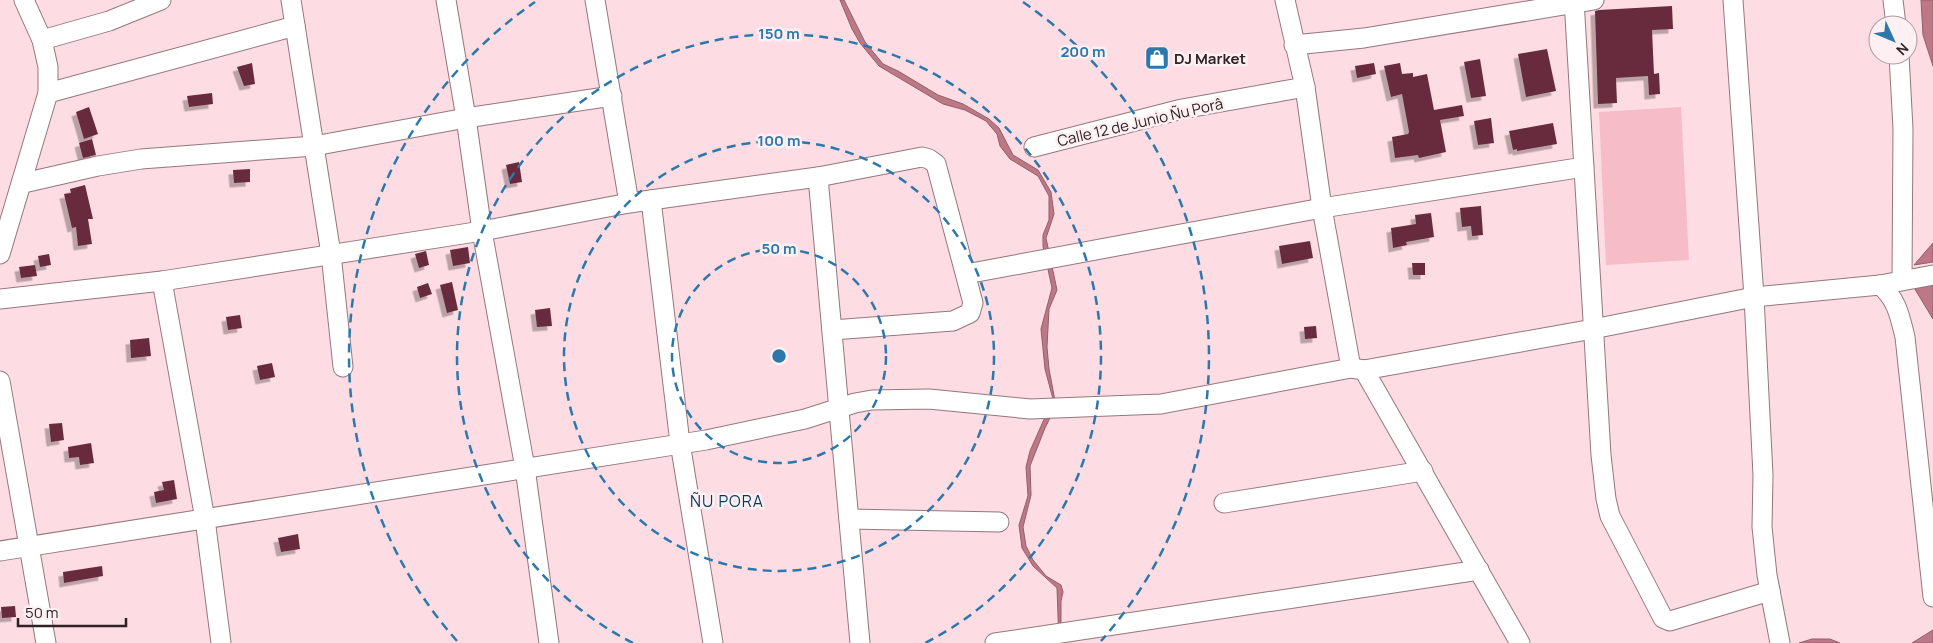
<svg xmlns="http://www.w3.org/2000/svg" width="1933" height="643" viewBox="0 0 1933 643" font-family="Manrope,sans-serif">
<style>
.green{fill:#f6bdc9}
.water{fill:#bd7888;stroke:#925e6a}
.building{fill:#682b3c;filter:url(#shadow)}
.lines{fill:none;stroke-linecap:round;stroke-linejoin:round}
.minor-casing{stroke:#94777d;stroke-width:21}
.minor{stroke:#fff;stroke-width:19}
.ring{fill:none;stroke:#2d78ab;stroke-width:2.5;stroke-dasharray:9 6}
.labels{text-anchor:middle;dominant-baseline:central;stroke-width:5;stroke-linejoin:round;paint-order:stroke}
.poi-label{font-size:15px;font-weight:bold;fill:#2e2225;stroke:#fdeff2;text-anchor:start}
.street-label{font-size:15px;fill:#2e2225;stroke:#fdeff2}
.neighbourhood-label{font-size:16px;letter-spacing:1px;fill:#013b5d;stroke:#fdeff2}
.centre{fill:#2d78ab;stroke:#fdeff2;stroke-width:2.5}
.ring-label{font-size:15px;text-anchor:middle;font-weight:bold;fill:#2d78ab;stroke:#fdeff2;stroke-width:5;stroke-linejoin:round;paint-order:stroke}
</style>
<defs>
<filter id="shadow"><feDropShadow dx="-4.5" dy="4.5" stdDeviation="0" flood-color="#0004"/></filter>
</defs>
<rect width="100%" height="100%" fill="#fddce3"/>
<path class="green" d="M1681 107 1689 260 1606 265 1599 112Z"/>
<g class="water">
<path d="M840 0H844L865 42 883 64 898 71 938 95 963 104 989 119 999 128 1013 155 1038 170 1051 192 1054 214 1046 238 1057 290 1049 309 1047 347 1049 369 1056 406 1045 428 1030 466 1031 495 1023 527 1026 546 1033 560 1046 576 1061 585 1063 592 1061 601V643H1059L1057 588 1033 566 1022 548 1019 525 1028 496 1026 467 1030 451 1053 399 1045 369 1041 329 1052 288 1043 246V235L1049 220V196L1038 176 1010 159 1000 146 997 134 986 121 965 110 943 104 879 66 860 43 852 29Z"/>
<path d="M1921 0H1933V66L1923 35Z"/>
<path d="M1933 243V262L1914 265Z"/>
<path d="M1933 283V319L1913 286Z"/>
<path d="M1933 630V643H1912Z"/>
<path d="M1812 639H1830L1840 643H1799Z"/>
</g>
<g class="building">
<path d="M1672 6 1673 29 1652 30 1654 74 1659 73 1660 94 1649 95 1648 76 1616 78 1617 103 1598 104 1595 11 1599 10Z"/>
<path d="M1547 49 1556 91 1526 97 1518 54Z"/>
<path d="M1480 59 1486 96 1471 98 1464 62Z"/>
<path d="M252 63 255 84 244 86 237 67Z"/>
<path d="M1374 63 1376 74 1357 78 1355 66Z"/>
<path d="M1400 63 1402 74 1413 73V77L1427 74 1434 110 1462 105 1464 116 1440 120 1446 152 1419 158 1418 155 1395 158 1392 137 1408 134 1409 132 1402 94 1391 97 1384 66Z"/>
<path d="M212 93 213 104 189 107 187 96Z"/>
<path d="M89 107 98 134 84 139 76 112Z"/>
<path d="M1491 118 1494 143 1478 145 1474 121Z"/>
<path d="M1553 123 1557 144 1517 151V149L1513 150 1509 131Z"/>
<path d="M92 139 96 155 83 158 79 143Z"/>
<path d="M519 162 522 182 510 184 506 165Z"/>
<path d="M250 169V182L234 183 233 170Z"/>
<path d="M85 185 93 219H88L92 244 78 246 76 227 72 228 64 194 71 193 70 189Z"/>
<path d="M1481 206 1483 235 1472 236 1471 226 1462 227 1460 208Z"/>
<path d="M1431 213 1434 237 1406 242 1407 245 1393 248 1391 228 1416 224 1415 215Z"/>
<path d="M1310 241 1313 258 1282 264 1279 246Z"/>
<path d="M468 247 470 263 453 266 450 250Z"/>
<path d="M426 251 429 265 419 268 415 254Z"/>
<path d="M49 254 51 265 40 267 38 256Z"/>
<path d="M1412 263H1425V275H1413Z"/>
<path d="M35 265 37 276 21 278 19 267Z"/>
<path d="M452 282 458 310 447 313 440 285Z"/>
<path d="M428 283 432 294 420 298 417 287Z"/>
<path d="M550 308 552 326 537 327 535 310Z"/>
<path d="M240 315 242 328 228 330 226 317Z"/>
<path d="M1316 326 1317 338 1305 339 1304 327Z"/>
<path d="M149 338 151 356 131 358 130 340Z"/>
<path d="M272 363 275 377 260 380 257 366Z"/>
<path d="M62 423 64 440 51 442 49 424Z"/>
<path d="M91 443 94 463 80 465 79 457 69 458 68 447Z"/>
<path d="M174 480 177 499 156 503 154 492 164 490 162 482Z"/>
<path d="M298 534 300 549 281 552 278 538Z"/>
<path d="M102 566 103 576 64 583 63 572Z"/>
<path d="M15 606 16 617 2 618 1 607Z"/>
</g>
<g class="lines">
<defs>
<g id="minor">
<path d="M291 0 331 254 343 367"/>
<path d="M446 0 466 118 482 231 525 468 549 643"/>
<path d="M595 0 629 203"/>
<path d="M1285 0 1305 87 1322 208 1351 368"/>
<path d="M1574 0 1601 455 1606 499 1610 516 1663 618 1670 621 1770 591"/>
<path d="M1733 0 1754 297 1763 475 1762 527 1767 575 1780 643"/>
<path d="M1893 0 1896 25"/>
<path d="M42 40 109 21 161 0"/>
<path d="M1294 45 1364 38 1594 0"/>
<path d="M1899 55 1903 129 1902 280"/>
<path d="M48 93 295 26"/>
<path d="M1034 147 1182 109 1305 87"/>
<path d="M818 177 922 157 929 159 936 164 973 303 970 313 953 321 832 330"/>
<path d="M22 181 28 182 98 166 141 159 314 146 466 118 612 96"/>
<path d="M651 200 680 443 713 643"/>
<path d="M0 254 48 93V67L42 40 24 0"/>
<path d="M966 274 1322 208 1584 167"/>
<path d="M162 281 205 519 221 643"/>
<path d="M1880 285C1897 299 1900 317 1905 337L1933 597"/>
<path d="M0 299 162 281 482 231 629 203 818 177 860 643"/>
<path d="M1364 370 1520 643"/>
<path d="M0 381 46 643"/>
<path d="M1224 503 1423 471"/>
<path d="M849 519 999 522"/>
<path d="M0 551 706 440 805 419 855 403 872 400 929 399 1030 409 1161 404 1351 368 1364 370 1593 329 1754 297 1880 285 1933 275"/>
<path d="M995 643 1479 570"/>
</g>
</defs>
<use href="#minor" class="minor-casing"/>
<use href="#minor" class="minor"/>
</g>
<g class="ring">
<circle cx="779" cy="356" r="107"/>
<circle cx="779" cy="356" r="215"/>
<path d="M633 643A322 322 0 1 1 925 643"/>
<path d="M457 641A430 430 0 0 1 535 2M1023 2A430 430 0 0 1 1101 641"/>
</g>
<defs>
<symbol id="shop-square" viewBox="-11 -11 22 22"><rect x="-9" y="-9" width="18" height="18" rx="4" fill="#2d78ab" stroke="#fdeff2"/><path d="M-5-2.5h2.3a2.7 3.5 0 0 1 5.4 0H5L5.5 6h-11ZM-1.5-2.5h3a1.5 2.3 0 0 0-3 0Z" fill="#fff"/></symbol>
</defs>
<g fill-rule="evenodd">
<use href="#shop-square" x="1143" y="44" width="28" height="28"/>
</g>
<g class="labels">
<g class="poi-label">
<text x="1174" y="58">DJ Market</text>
</g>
<g class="street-label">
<text transform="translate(1140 122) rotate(-13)">Calle 12 de Junio Ñu Porâ</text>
</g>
<g class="neighbourhood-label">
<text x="727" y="501">ÑU PORA</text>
</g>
</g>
<circle cx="779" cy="356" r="8" class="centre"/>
<g class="ring-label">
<text x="779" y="39">150 m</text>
<text x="1083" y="57">200 m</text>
<text x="779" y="146">100 m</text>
<text x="779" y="254">50 m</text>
</g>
<g transform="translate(1893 40) rotate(134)"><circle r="24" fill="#fdeff2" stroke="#aa9da0"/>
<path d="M0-4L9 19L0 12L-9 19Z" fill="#2d78ab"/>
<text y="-8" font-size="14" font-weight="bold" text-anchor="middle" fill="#2e2225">N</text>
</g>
<path d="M18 618v8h108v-8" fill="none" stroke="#2e2225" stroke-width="2.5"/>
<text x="25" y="618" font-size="15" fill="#2e2225" stroke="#fdeff2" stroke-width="4" paint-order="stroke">50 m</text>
</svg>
